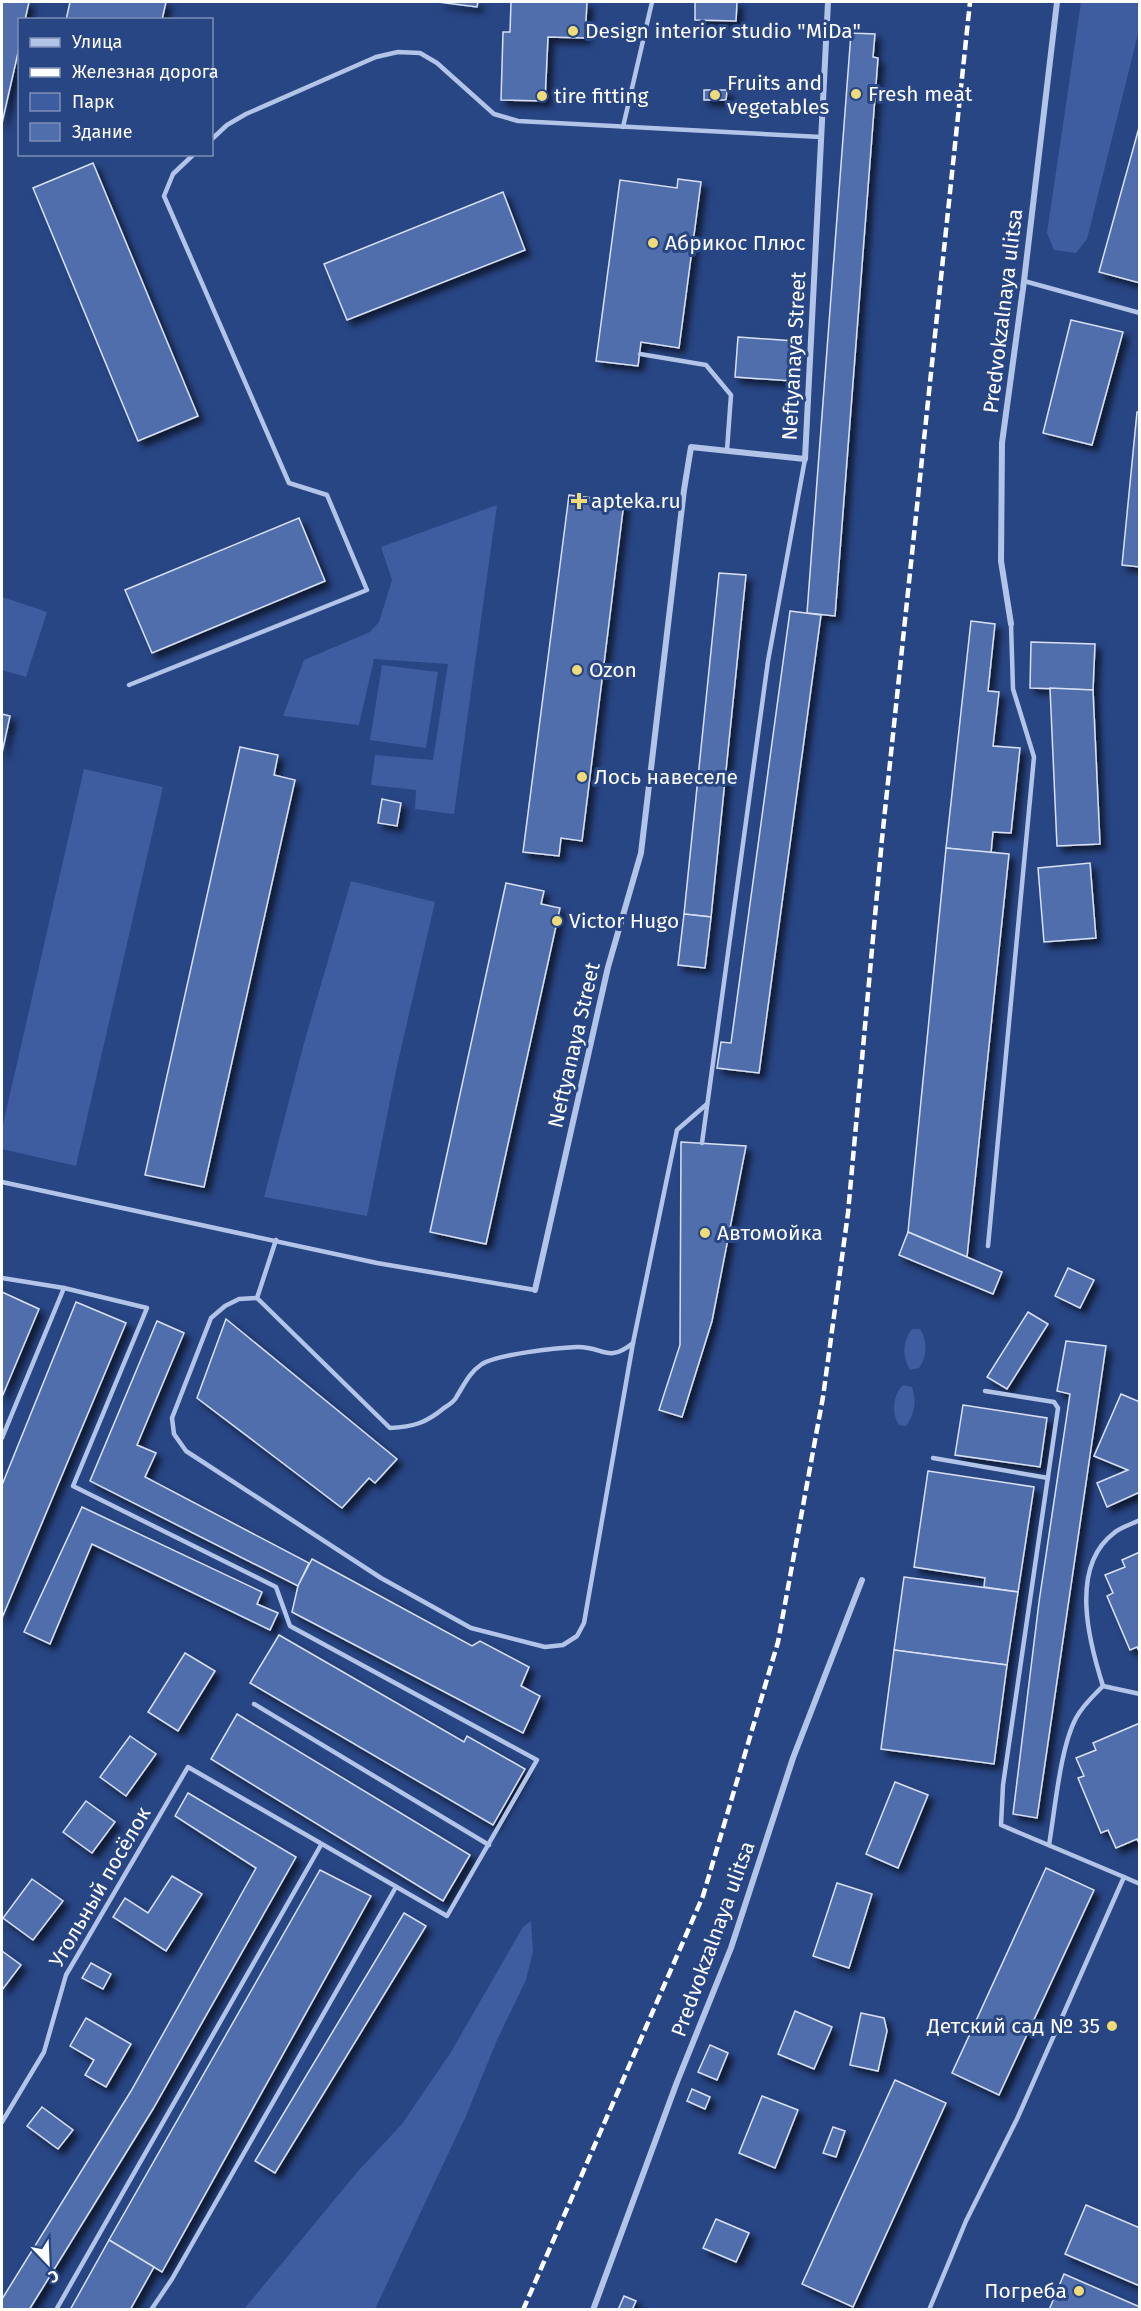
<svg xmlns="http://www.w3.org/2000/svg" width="1141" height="2311" viewBox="0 0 1141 2311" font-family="'Fira Sans',sans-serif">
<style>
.green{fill:#3d5da0}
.building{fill:#516eac;stroke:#d6e0f6;stroke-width:1.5;filter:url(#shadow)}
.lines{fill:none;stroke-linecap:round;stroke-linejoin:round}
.lane{stroke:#b2c4e7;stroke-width:4.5}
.street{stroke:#b2c4e7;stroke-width:6}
.rail{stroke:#fff;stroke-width:4.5;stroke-dasharray:10 4.5;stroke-linecap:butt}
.poi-dot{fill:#efdb79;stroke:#284584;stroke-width:2}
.labels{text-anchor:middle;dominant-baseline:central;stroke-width:6;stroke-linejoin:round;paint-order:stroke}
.poi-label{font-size:21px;fill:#fff;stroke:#284584;text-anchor:start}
.street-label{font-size:21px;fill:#fff;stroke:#284584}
</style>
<defs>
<filter id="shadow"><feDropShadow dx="5.5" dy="5.5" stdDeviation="3" flood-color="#0009"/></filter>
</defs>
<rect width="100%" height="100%" fill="#284584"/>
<g class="green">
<path d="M1081 2H1139L1140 26 1087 239 1076 253 1054 250 1047 233Z"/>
<path d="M497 505 454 814 415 809 416 790 371 785 375 755 433 760 448 664 374 659 359 725 283 716 304 660 370 632 379 622 392 580 381 547Z"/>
<path d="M2 597 47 612 26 677 2 670Z"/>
<path d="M382 665 438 672 426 748 370 740Z"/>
<path d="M84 769 163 787 76 1166 2 1149V1129Z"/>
<path d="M351 881 435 902 397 1066 367 1216 264 1197 304 1043Z"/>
<path d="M912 1329H920C928 1341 927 1357 919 1368L910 1370C902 1356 902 1342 912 1329Z"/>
<path d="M903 1385 912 1387C917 1401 915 1414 906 1426L899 1425C891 1413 893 1395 903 1385Z"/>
<path d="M531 1921 533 1951 526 1980 497 2040 466 2116 375 2309H244L359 2170 402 2124 451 2052 523 1927Z"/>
</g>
<g class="building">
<path d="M2 2H29L25 20H20V44L2 123Z"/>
<path d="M70 2H166L162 20H66Z"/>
<path d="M438 2H478L477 7Z"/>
<path d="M511 2H587L585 38 548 37 545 101 501 100 503 32H510Z"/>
<path d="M695 2H737L736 21 695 20Z"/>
<path d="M851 33 875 34 873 57 878 58 835 616 807 613Z"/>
<path d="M704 90H727L726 100H704Z"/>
<path d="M1140 124V283L1099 272Z"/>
<path d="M93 163 198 416 138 441 33 188Z"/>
<path d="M678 179 701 182 679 348 641 342 638 366 596 361 620 180 677 188Z"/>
<path d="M503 192 525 250 347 320 324 264Z"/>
<path d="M1071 320 1123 332 1092 445 1043 433Z"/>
<path d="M738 337 795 341 792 381 735 377Z"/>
<path d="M1137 412H1140V567L1122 565Z"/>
<path d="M569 495 624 502 582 841 561 838 559 856 523 852Z"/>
<path d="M299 518 325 581 152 653 125 590Z"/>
<path d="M719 573 746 575 711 917 684 914Z"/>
<path d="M790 611 821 615 759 1073 717 1068 721 1042 731 1043Z"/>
<path d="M971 621 995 624 988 691 999 692 993 746 1020 748 1011 833 993 832 991 853 946 848Z"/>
<path d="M1031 642 1095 644 1093 690 1030 688Z"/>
<path d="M1050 688 1093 690 1100 844 1057 846Z"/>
<path d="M2 714 10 716 2 753Z"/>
<path d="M240 747 278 755 274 775 295 780 204 1187 145 1175Z"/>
<path d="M382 799 401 803 397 826 378 823Z"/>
<path d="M946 848 1009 854 967 1257 908 1232Z"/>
<path d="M1090 863 1096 938 1044 942 1038 868Z"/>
<path d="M506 883 544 891 541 904 560 908 486 1244 430 1232Z"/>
<path d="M684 914 711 917 705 968 678 965Z"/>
<path d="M681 1142 746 1146 712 1321 682 1417 659 1410 680 1345Z"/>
<path d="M908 1232 1002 1272 993 1294 899 1255Z"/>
<path d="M1068 1268 1094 1280 1080 1308 1055 1296Z"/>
<path d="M2 1292 39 1309 2 1397Z"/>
<path d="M76 1302 126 1323 2 1618V1485Z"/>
<path d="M1028 1312 1048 1324 1007 1389 987 1377Z"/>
<path d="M226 1319 397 1459 375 1483 369 1478 342 1508 197 1398Z"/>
<path d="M157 1321 184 1333 137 1445 156 1453 145 1477 309 1563 298 1586 90 1481Z"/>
<path d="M1066 1341 1106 1346 1037 1818 1013 1814 1039 1602 1070 1394 1057 1391Z"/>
<path d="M1121 1394 1140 1402V1492L1107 1507 1097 1483 1128 1470 1094 1456Z"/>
<path d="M963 1405 1047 1418 1040 1467 955 1455Z"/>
<path d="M928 1471 1034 1487 1018 1592 984 1587 985 1578 914 1567Z"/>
<path d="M82 1507 262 1592 257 1604 278 1613 270 1630 92 1544 50 1644 24 1632Z"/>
<path d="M1140 1552V1653L1137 1647 1130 1650 1107 1596 1113 1593 1105 1575 1125 1567 1122 1560Z"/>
<path d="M312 1559 472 1646 480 1641 529 1667 521 1686 540 1696 523 1733 292 1612 298 1586Z"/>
<path d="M904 1577 1018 1592 1007 1665 894 1650Z"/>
<path d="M279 1635 464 1742 467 1736 525 1769 493 1825 250 1683Z"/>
<path d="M894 1650 1007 1665 994 1764 881 1749Z"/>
<path d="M185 1653 215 1671 178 1731 148 1712Z"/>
<path d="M237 1714 470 1855 443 1901 211 1759Z"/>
<path d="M1140 1723V1845L1137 1839 1116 1848 1108 1830 1101 1833 1078 1778 1084 1776 1076 1758 1096 1750 1093 1743Z"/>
<path d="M130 1736 156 1754 126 1796 100 1777Z"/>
<path d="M895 1782 928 1795 898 1868 866 1854Z"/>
<path d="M188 1793 296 1857 153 2109 29 2310H2V2299L131 2091 256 1868 175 1816Z"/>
<path d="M86 1801 115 1822 92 1853 63 1832Z"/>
<path d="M1046 1868 1094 1890 999 2095 952 2073Z"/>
<path d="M320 1870 371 1896 162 2272 109 2240Z"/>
<path d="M172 1876 202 1894 166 1951 113 1917 125 1898 148 1913Z"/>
<path d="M32 1879 63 1901 33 1940 3 1918Z"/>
<path d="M837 1883 872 1894 849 1968 813 1956Z"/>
<path d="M404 1913 426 1926 275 2173 255 2161Z"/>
<path d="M2 1951 21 1965 2 1990Z"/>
<path d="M91 1963 111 1974 103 1989 82 1978Z"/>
<path d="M795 2011 832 2027 814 2069 778 2054Z"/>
<path d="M861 2013 884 2018 887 2031 878 2071 850 2065Z"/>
<path d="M86 2018 131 2044 106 2087 85 2075 94 2060 70 2046Z"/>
<path d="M710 2045 728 2053 717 2080 698 2072Z"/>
<path d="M895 2080 946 2103 853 2307 802 2284Z"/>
<path d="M692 2089 710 2097 705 2109 687 2101Z"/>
<path d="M762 2096 798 2110 775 2168 739 2153Z"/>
<path d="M42 2107 73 2130 58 2149 27 2126Z"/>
<path d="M833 2127 845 2131 836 2157 823 2153Z"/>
<path d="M1086 2205 1140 2228V2286L1065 2254Z"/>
<path d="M716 2219 749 2233 736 2262 703 2248Z"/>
<path d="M109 2240 154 2267 130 2310H70Z"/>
<path d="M1064 2274 1140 2307V2310H1049Z"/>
<path d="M624 2296 636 2301 632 2310H618Z"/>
</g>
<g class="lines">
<g class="lane">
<path d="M623 127 652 2"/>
<path d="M212 139 227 125 246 114 376 57 398 52 420 53 437 63 494 114 518 121 821 137"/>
<path d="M1024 281 1140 313"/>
<path d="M640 354 706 365 731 395 727 450"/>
<path d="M129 685 367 590 327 495 289 483 164 196 173 174 194 154"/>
<path d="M702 1143 768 661 805 459"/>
<path d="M2 1182 377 1263 535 1290"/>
<path d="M276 1240 257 1298 390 1428C413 1427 426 1423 444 1408 449 1405 455 1401 457 1396 465 1383 470 1372 482 1364 498 1354 557 1348 577 1347 603 1346 607 1364 633 1343"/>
<path d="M988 1246 1034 757 1013 689 1011 624"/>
<path d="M2 1278 64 1288 147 1308 73 1486 276 1587 290 1626 537 1760 447 1916 188 1767 66 1975 44 2052 2 2122"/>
<path d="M257 1298 239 1299 225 1306 211 1318 172 1418 174 1434 186 1451 381 1578 471 1628 545 1647 563 1645 577 1636 584 1623 633 1343 677 1130 707 1104"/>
<path d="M985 1391 1054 1402 1058 1408 1003 1785 1001 1825 1124 1877"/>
<path d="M2 1438 64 1288"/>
<path d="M933 1458 1048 1478"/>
<path d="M1103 1686 1140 1694"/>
<path d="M254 1704 489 1845"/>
<path d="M1049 1845C1055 1810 1060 1748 1076 1718 1083 1705 1093 1696 1103 1686 1089 1642 1069 1567 1114 1533 1121 1527 1132 1524 1140 1520"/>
<path d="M56 2310 321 1845"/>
<path d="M151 2310 172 2279 396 1887"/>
<path d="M929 2310 966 2221 1017 2119 1124 1877 1140 1884"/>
</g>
<g class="street">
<path d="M1011 624 1001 561 1002 443 1024 281 1057 2"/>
<path d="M535 1290 608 967 641 853 684 490 691 447 805 459 828 2"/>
<path d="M593 2310 677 2082 731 1948 793 1758 862 1580"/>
</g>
<path class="rail" d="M523 2310 703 1896 778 1642 823 1397 848 1213 882 839 970 2"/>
</g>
<g class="poi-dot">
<circle cx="573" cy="31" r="6"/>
<circle cx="856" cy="94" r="6"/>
<circle cx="715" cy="95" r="6"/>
<circle cx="542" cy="96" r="6"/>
<circle cx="653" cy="243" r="6"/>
<path d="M576 492h6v6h6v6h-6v6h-6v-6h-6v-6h6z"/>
<circle cx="577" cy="670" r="6"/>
<circle cx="582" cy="777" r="6"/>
<circle cx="557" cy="921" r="6"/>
<circle cx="705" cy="1233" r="6"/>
<circle cx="1112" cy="2026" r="6"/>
<circle cx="1079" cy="2291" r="6"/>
</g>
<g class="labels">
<g class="poi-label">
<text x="585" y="31">Design interior studio "MiDa"</text>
<text x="727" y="83">Fruits and<tspan x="727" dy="24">vegetables</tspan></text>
<text x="868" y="94">Fresh meat</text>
<text x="554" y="96">tire fitting</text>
<text x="665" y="243">Абрикос Плюс</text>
<text x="591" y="501">apteka.ru</text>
<text x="589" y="670">Ozon</text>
<text x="594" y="777">Лось навеселе</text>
<text x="569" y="921">Victor Hugo</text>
<text x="717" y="1233">Автомойка</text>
<text x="1100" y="2026" text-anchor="end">Детский сад № 35</text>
<text x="1067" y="2291" text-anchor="end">Погреба</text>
</g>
<g class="street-label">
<text transform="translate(1003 311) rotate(-83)">Predvokzalnaya ulitsa</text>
<text transform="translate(794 356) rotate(-87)">Neftyanaya Street</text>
<text transform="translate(574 1045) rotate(-77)">Neftyanaya Street</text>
<text transform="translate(100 1887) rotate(-60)">Угольный посёлок</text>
<text transform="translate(713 1939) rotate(-70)">Predvokzalnaya ulitsa</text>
</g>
</g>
<rect width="1141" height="2311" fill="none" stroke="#ffffff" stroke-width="6"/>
<rect x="18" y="18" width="195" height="138" fill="#284584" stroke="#7e8fb5" stroke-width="1.5"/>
<rect x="30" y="38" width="30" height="9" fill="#b2c4e7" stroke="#7e8fb5" stroke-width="1.5"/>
<text x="72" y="48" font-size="18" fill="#ffffff">Улица</text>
<rect x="30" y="68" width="30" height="9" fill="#ffffff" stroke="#7e8fb5" stroke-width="1.5"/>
<text x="72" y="78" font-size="18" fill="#ffffff">Железная дорога</text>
<rect x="30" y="93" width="30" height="18" fill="#3d5da0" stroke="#7e8fb5" stroke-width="1.5"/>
<text x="72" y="108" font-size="18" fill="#ffffff">Парк</text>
<rect x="30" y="123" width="30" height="18" fill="#516eac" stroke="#7e8fb5" stroke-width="1.5"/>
<text x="72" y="138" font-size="18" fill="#ffffff">Здание</text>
<g transform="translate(48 2263) rotate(157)" stroke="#284584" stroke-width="4.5" paint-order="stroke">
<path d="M0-4.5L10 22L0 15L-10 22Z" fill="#ffffff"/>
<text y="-9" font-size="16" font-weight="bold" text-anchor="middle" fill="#ffffff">С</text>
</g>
</svg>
